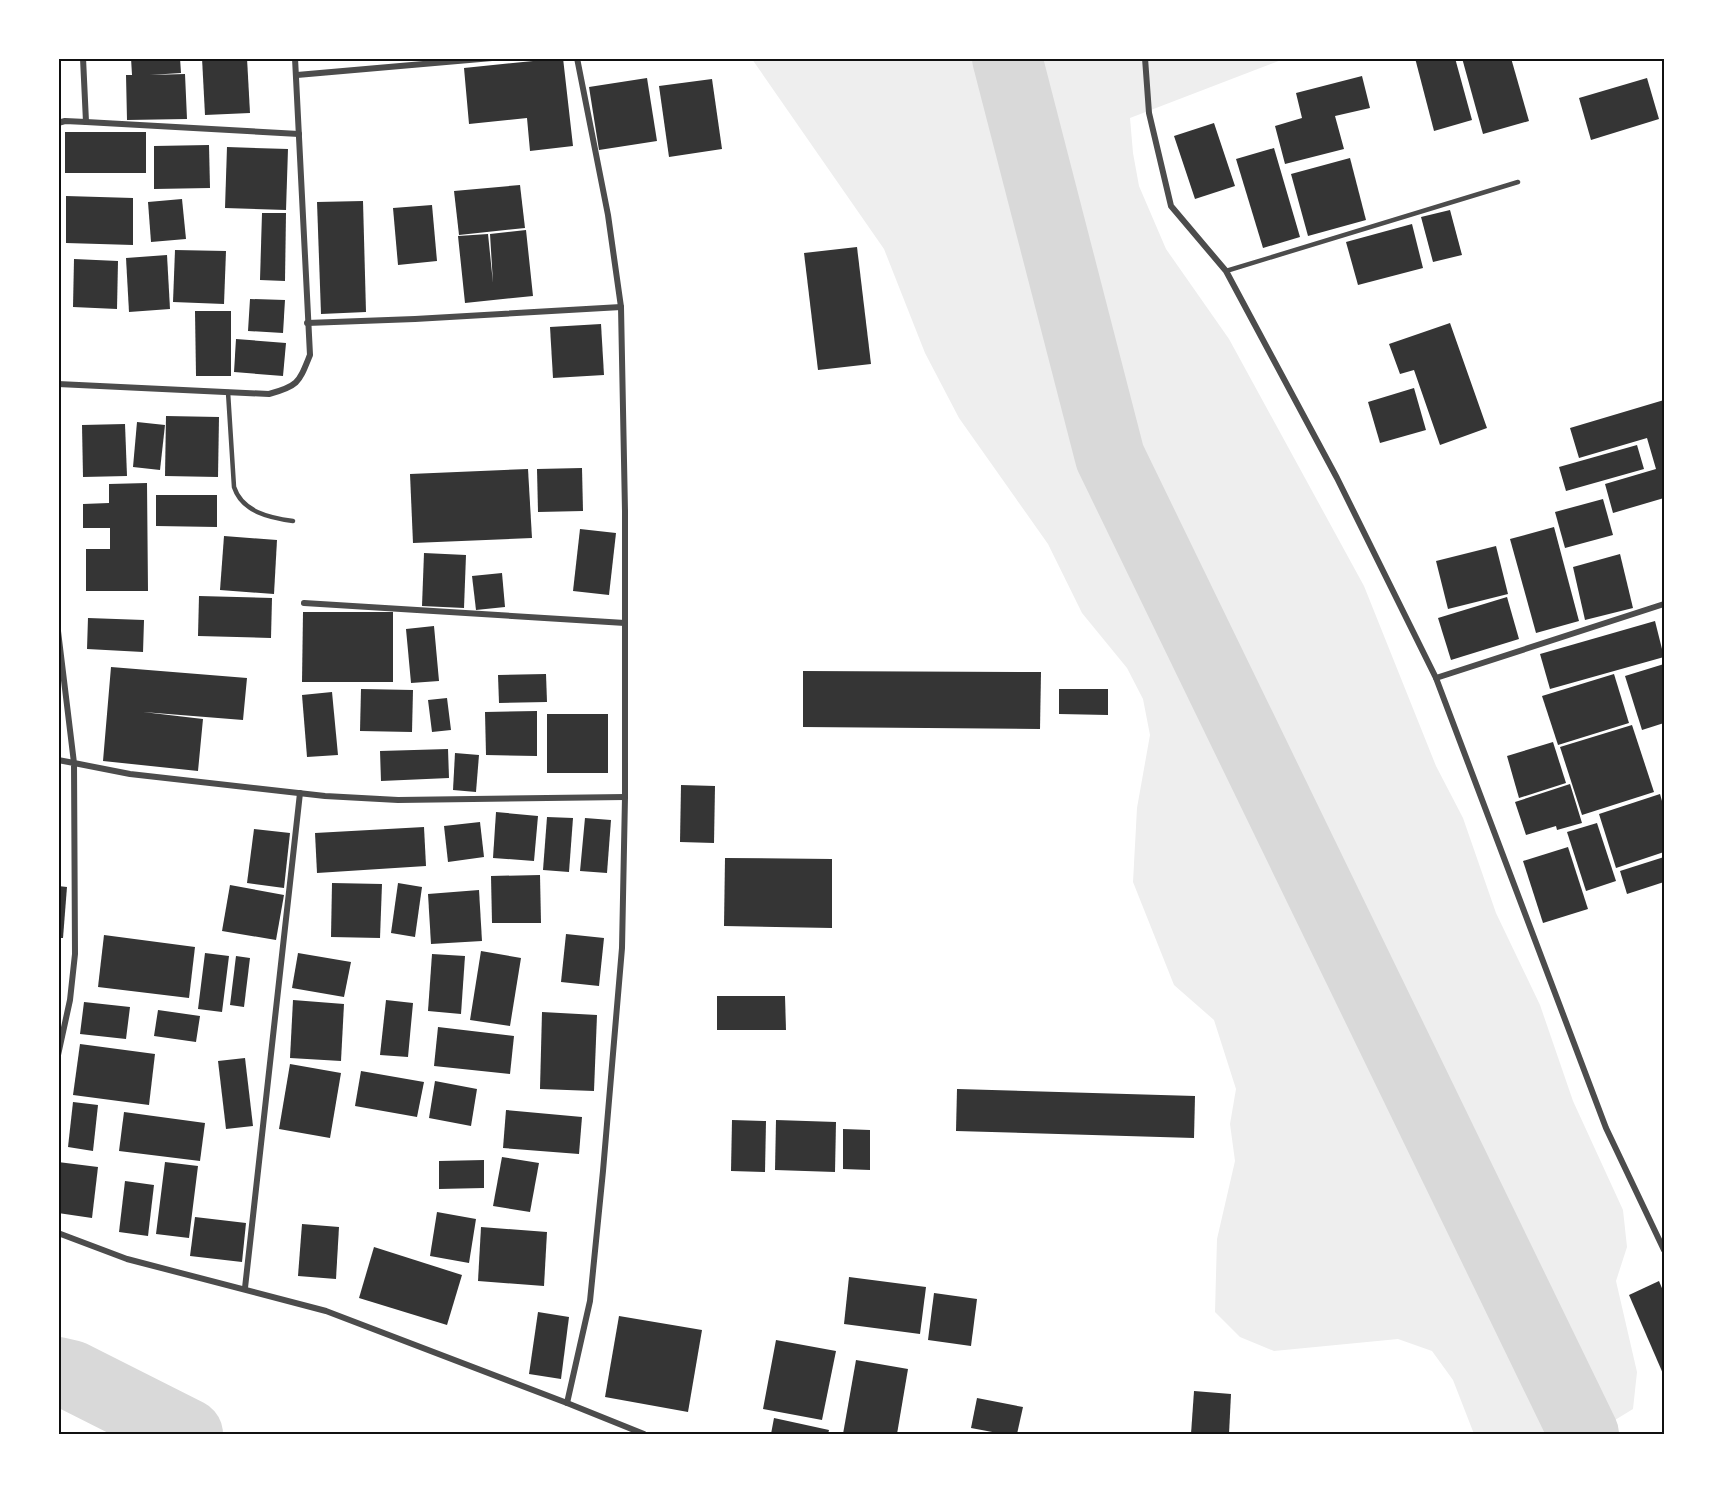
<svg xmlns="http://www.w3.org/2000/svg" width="1723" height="1493" viewBox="0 0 1723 1493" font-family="'Roboto Serif',serif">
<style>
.green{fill:#eee}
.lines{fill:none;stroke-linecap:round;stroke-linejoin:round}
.river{stroke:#d9d9d9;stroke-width:70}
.building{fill:#353535}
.service{stroke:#4c4c4c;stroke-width:4.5}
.minor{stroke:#4c4c4c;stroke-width:6}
.neatline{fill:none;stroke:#111;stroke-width:2}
</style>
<rect width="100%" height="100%" fill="#fff"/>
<path class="green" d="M752 59H1284L1130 118 1133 153 1139 186 1166 249 1229 339 1364 586 1436 766 1463 818 1496 913 1540 1005 1573 1101 1623 1210 1627 1247 1616 1281 1637 1372 1633 1409 1592 1434H1474L1453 1380 1432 1351 1398 1339 1274 1351 1240 1337 1215 1312 1217 1239 1235 1161 1230 1124 1236 1089 1214 1020 1174 985 1133 882 1137 808 1150 735 1143 699 1127 668 1082 613 1048 544 959 418 925 353 884 249Z"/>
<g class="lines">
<g class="river">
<path d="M1007 58 1110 457 1584 1434"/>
<path d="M58 1372 71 1375 188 1434"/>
</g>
</g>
<g class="building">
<path d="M131 58H180L181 73 150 75 185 74 187 119 127 120 126 75H132Z"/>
<path d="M202 58H247L250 113 205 115Z"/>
<path d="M563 58 573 146 530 151 527 118 469 124 464 68Z"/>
<path d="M1415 58H1455L1472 120 1434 131Z"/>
<path d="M1462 58H1511L1529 121 1483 134Z"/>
<path d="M1362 76 1370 108 1335 116 1344 149 1285 164 1275 126 1302 118 1296 93Z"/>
<path d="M647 78 657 141 599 150 589 87Z"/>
<path d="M1647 78 1659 119 1591 140 1579 98Z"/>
<path d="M712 79 722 149 669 157 659 86Z"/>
<path d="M1214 123 1235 186 1195 199 1174 136Z"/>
<rect x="65" y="132" width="81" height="41"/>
<path d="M209 145 210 188 154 189V146Z"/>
<path d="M227 147 288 149 286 210 225 208Z"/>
<path d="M1274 148 1300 237 1263 248 1236 159Z"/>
<path d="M1350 158 1366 220 1308 236 1291 174Z"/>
<path d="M520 185 525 228 459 235 454 191Z"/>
<path d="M66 196 133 198V245L66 243Z"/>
<path d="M182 199 186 239 151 242 148 202Z"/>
<path d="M363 201 366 312 321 314 317 202Z"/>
<path d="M432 205 437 261 398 265 393 208Z"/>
<path d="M1450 210 1462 255 1433 262 1421 217Z"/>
<path d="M262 213H286L285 281 260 280Z"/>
<path d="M1412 224 1423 268 1358 285 1346 242Z"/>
<path d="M526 230 533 296 465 303 458 236 488 234 493 283 490 234Z"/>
<path d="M857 247 871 364 818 370 804 253Z"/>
<path d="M175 250 226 251 224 304 173 302Z"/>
<path d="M167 255 170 309 129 312 126 258Z"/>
<path d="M74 259 118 261 117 309 73 307Z"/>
<path d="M250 299 285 300 283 333 248 331Z"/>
<path d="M195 311H231V376H196Z"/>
<path d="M1450 323 1487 428 1440 445 1414 370 1400 374 1389 344Z"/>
<path d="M601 324 604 375 553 378 550 327Z"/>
<path d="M236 339 286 343 283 376 234 372Z"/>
<path d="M1414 388 1426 430 1380 443 1368 402Z"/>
<path d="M1664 400V498L1613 513 1605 484 1656 469 1647 438 1579 458 1570 428Z"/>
<path d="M166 416 219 417 218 477 165 476Z"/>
<path d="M137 422 165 425 160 470 133 467Z"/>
<path d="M125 424 127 476 83 477 82 425Z"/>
<path d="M1637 445 1644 469 1566 491 1559 467Z"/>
<path d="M582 468 583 511 538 512 537 469Z"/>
<path d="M528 469 532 538 413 543 410 474Z"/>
<path d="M147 483 148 591H86V549H110V528H83V504L109 503V484Z"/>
<path d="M156 495H217V527L156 526Z"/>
<path d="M1603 499 1613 535 1565 548 1555 512Z"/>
<path d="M1554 527 1579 621 1536 633 1510 539Z"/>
<path d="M580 529 616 533 609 595 573 591Z"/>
<path d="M224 536 277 540 274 594 220 590Z"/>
<path d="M1496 546 1508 594 1448 609 1436 561Z"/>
<path d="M424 553 466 555 464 608 422 606Z"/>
<path d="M1620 554 1633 608 1585 620 1573 567Z"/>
<path d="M502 573 505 607 476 610 472 576Z"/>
<path d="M199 596 272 598 271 638 198 636Z"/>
<path d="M1507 597 1519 639 1451 660 1438 618Z"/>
<path d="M303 612H393V682H302Z"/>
<path d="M88 618 144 620 143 652 87 649Z"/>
<path d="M1655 621 1664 657 1550 689 1540 654Z"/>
<path d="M434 626 439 681 411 683 406 629Z"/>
<path d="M1664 664V723L1642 730 1625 676Z"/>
<path d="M111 667 247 678 243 720 143 712 203 719 198 771 103 761Z"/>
<path d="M803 671 1041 672 1040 729 803 727Z"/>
<path d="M546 674 547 702 499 703 498 675Z"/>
<path d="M1614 674 1629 723 1558 745 1542 696Z"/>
<path d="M361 689 413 690 412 732 360 731Z"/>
<path d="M1059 689H1108V715L1059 714Z"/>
<path d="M332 692 338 755 307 757 302 695Z"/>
<path d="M447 698 451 730 432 732 428 700Z"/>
<path d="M537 711V756L486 755 485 712Z"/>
<rect x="547" y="714" width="61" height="59"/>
<path d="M1632 725 1654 792 1582 815 1560 747Z"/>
<path d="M1553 742 1566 783 1519 798 1507 756Z"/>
<path d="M448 749 449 778 381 781 380 751Z"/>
<path d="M455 753 479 755 476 792 453 790Z"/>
<path d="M1570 784 1582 823 1557 830 1556 826 1526 835 1515 802Z"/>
<path d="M681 785 715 786 714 843 680 842Z"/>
<path d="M1660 794 1664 808V852L1616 868 1599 814Z"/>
<path d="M496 812 538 816 534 861 493 858Z"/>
<path d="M547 817 573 818 569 872 543 870Z"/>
<path d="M585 818 611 820 607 873 580 871Z"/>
<path d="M480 822 484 857 448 862 444 826Z"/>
<path d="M1597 823 1616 881 1586 891 1567 832Z"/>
<path d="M424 827 426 866 317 873 315 833Z"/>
<path d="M254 829 290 833 284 888 247 883Z"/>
<path d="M1568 847 1588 909 1543 923 1523 861Z"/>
<path d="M1664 857V882L1627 894 1620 871Z"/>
<path d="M725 858 832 859V928L724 926Z"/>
<path d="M540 875 541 923H492L491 876Z"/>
<path d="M332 883 382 884 380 938 331 937Z"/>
<path d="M398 883 422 887 415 937 391 933Z"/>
<path d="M230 885 284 895 276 940 222 931Z"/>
<path d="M58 886 67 887 63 938H58Z"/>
<path d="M479 890 482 941 431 944 428 894Z"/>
<path d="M566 934 604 938 599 986 561 982Z"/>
<path d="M104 935 195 947 189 998 98 987Z"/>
<path d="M481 951 521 958 510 1026 470 1020Z"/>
<path d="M205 953 229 956 222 1012 198 1009Z"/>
<path d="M298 953 351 962 344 997 292 988Z"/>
<path d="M432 954 465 956 461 1014 428 1011Z"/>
<path d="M236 956 250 958 244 1007 230 1005Z"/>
<path d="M717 996H785L786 1030H717Z"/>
<path d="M293 1000 344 1004 341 1061 290 1058Z"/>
<path d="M386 1000 413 1003 408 1057 380 1055Z"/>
<path d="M84 1002 130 1007 126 1039 80 1034Z"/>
<path d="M158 1010 200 1016 196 1042 154 1036Z"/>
<path d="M542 1012 597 1015 594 1091 540 1089Z"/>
<path d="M438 1027 514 1036 510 1074 434 1066Z"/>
<path d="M80 1044 155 1054 149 1105 73 1095Z"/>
<path d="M245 1058 253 1126 226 1129 218 1061Z"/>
<path d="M290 1064 341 1073 330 1138 279 1129Z"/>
<path d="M361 1071 424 1082 417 1117 355 1106Z"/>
<path d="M435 1081 477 1089 471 1126 429 1118Z"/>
<path d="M957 1089 1195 1096 1194 1138 956 1131Z"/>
<path d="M73 1102 98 1105 93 1151 68 1147Z"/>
<path d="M506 1110 582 1117 579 1154 503 1148Z"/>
<path d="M124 1112 205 1123 200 1161 119 1151Z"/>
<path d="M732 1120 766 1121 765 1172 731 1171Z"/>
<path d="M776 1120 836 1122 835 1172 775 1170Z"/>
<path d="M843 1129 870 1130V1170L843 1169Z"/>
<path d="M502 1157 539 1163 530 1212 493 1206Z"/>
<path d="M484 1160V1188L439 1189V1161Z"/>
<path d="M58 1162 98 1167 92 1218 58 1213Z"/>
<path d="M165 1162 198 1166 189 1238 156 1234Z"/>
<path d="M125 1181 154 1185 148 1236 119 1232Z"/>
<path d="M437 1212 476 1219 469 1263 430 1256Z"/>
<path d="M195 1217 246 1223 242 1262 190 1256Z"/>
<path d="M302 1224 339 1227 336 1279 298 1276Z"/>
<path d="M481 1227 547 1232 544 1286 478 1281Z"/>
<path d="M374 1247 462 1275 447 1325 359 1298Z"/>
<path d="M849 1277 926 1287 920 1334 844 1324Z"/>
<path d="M1659 1281 1664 1293V1376L1629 1295Z"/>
<path d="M934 1293 977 1299 971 1346 928 1340Z"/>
<path d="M538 1312 569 1317 561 1379 529 1374Z"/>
<path d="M619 1316 702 1330 688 1412 605 1397Z"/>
<path d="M776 1340 836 1351 822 1420 763 1409Z"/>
<path d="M856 1360 908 1369 897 1434H843Z"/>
<path d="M1194 1391 1231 1394 1229 1434H1191Z"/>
<path d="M977 1398 1023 1407 1017 1434H1003L971 1428Z"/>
<path d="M774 1418 829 1430 828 1434H771Z"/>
</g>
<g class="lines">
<g class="service">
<path d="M1226 271 1518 182"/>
<path d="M228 392 234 487C242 512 270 518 293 521"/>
</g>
<g class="minor">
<path d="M1145 58 1149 113 1171 206 1226 271 1337 478 1436 678 1606 1128 1664 1250"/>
<path d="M297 75 492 58"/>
<path d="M86 122 299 134"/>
<path d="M58 123 65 121 86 122 83 58"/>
<path d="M307 323 415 319 621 307"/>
<path d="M58 384 269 394C299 386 299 382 310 355L295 58"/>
<path d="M304 603 625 623"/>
<path d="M58 631 74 763 130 774 325 796 398 800 625 797"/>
<path d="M1436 678 1664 604"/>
<path d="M58 760 74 763 75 954 70 1000 58 1055"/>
<path d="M58 1233 127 1259 326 1311 567 1403 644 1434"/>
<path d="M245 1288 300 793"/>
<path d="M567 1403 590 1301 603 1171 622 948 625 797V511L621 307 608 215 577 58"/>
</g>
</g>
<rect width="1723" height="1493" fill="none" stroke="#ffffff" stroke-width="120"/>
<rect x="60" y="60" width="1603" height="1373" class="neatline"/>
</svg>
